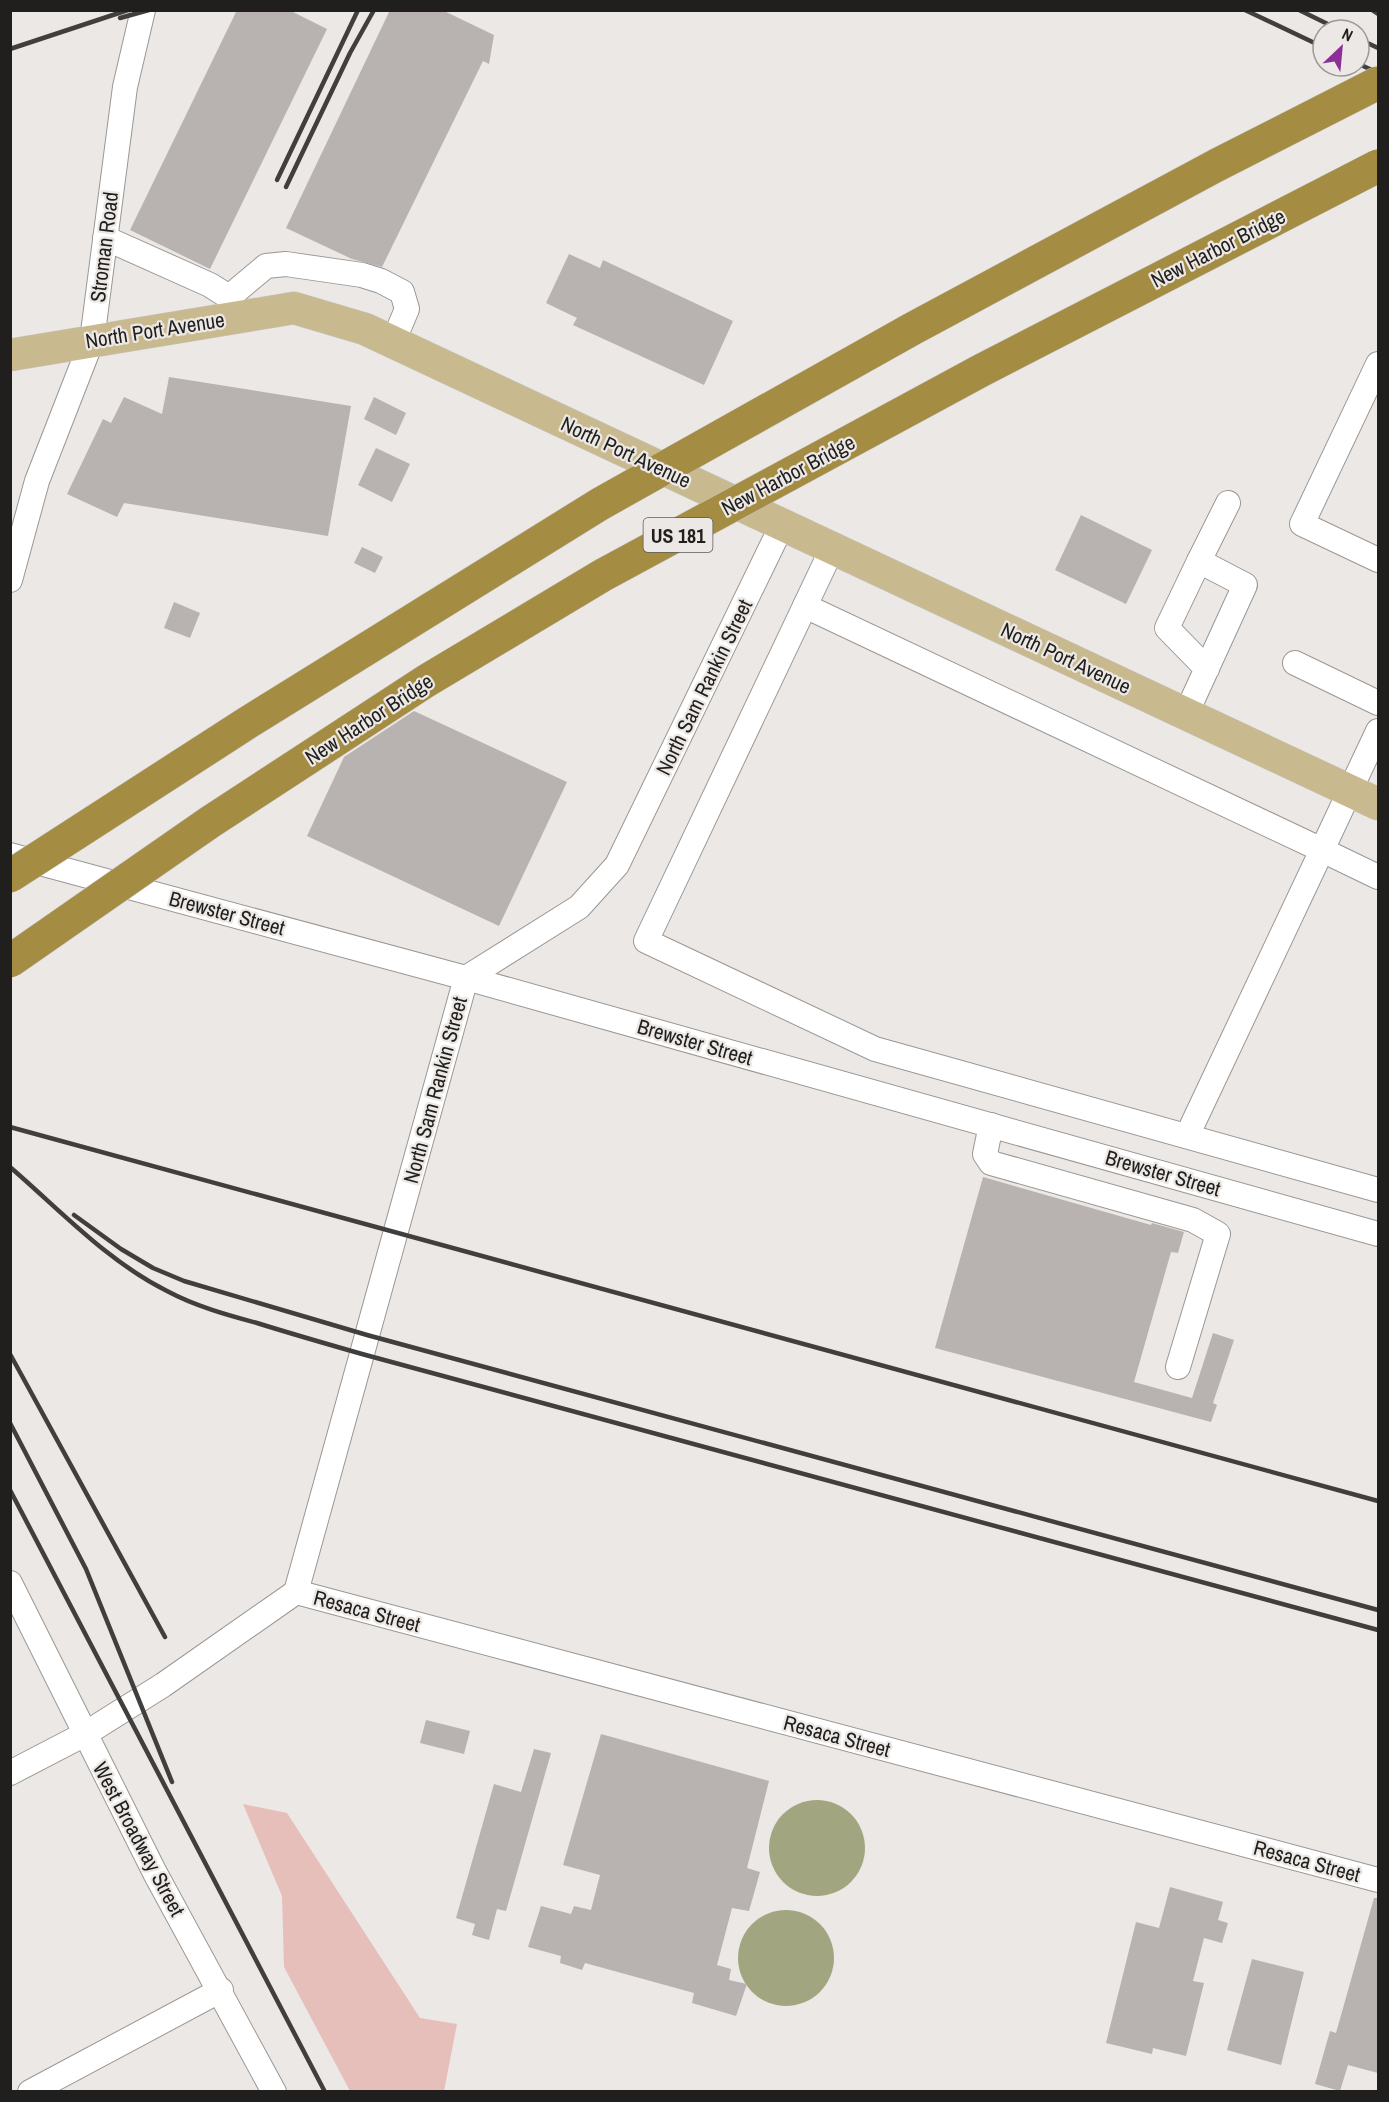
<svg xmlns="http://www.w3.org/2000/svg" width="1389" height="2102" viewBox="0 0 1389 2102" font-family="'Archivo Narrow',sans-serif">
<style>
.green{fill:#e6bfba}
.water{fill:#a2a680}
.building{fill:#b8b3b1}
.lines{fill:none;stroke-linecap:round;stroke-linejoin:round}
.minor-casing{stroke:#9a9794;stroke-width:26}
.major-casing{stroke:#c5c5c4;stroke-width:33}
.minor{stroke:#fff;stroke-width:24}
.major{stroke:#c8ba8e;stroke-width:32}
.rail{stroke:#413f3d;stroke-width:4.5}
.highway-bridge-casing{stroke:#c5c5c4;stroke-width:34;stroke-linecap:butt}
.highway-bridge{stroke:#a48c42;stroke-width:33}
.labels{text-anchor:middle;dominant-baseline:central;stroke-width:4.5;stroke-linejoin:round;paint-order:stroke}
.shield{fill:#ece8e5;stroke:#5d5b59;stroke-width:1.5}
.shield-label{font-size:20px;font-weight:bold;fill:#201f1d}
.street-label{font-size:21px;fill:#201f1d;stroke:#ece8e5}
</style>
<rect width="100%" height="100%" fill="#ece8e5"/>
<path class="green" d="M243 1804 287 1813 420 2018 457 2024 444 2091H350L284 1967 282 1896Z"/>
<g class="water">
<circle cx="817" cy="1848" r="48"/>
<circle cx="786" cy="1958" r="48"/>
</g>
<g class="building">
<path d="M237 10H289L327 29 210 269 130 230Z"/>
<path d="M390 10H442L494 35 489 64 483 61 382 267 352 259 286 228Z"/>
<path d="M569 254 600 268 603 260 733 321 704 385 573 325 577 318 546 303Z"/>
<path d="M169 377 351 406 328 536 124 503 117 517 67 494 103 419 111 423 124 397 162 414Z"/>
<path d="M374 397 406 413 396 435 364 419Z"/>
<path d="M376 448 410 464 392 502 358 485Z"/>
<path d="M1081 515 1152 550 1126 604 1055 570Z"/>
<path d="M362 547 383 557 375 573 354 563Z"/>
<path d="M174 602 200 613 190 638 164 628Z"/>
<path d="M414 711 567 782 499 926 307 836 344 757Z"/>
<path d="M983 1177 1151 1225 1152 1223 1184 1232 1178 1253 1171 1252 1134 1382 1192 1398 1213 1333 1234 1340 1213 1403 1217 1405 1211 1422 935 1348Z"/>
<path d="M426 1720 470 1731 464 1754 420 1743Z"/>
<path d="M601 1734 769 1781 747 1868 760 1872 749 1911 732 1908 717 1965 731 1969 729 1980 747 1984 736 2016 692 2003 694 1993 585 1963 582 1970 560 1963 561 1956 528 1947 541 1906 571 1914 574 1906 591 1910 600 1875 563 1865Z"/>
<path d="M534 1749 551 1753 506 1911 497 1909 489 1940 472 1935 475 1924 456 1918 494 1784 521 1792Z"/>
<path d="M1170 1887 1223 1902 1218 1920 1228 1923 1222 1943 1204 1938 1193 1981 1204 1983 1186 2056 1153 2048 1152 2054 1106 2043 1136 1922 1159 1928Z"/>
<path d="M1374 1898H1378V2073L1348 2065 1340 2091 1315 2084 1330 2031 1336 2033Z"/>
<path d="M1252 1959 1304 1972 1281 2065 1227 2050Z"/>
</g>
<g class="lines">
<defs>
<g id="minor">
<path d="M105 238 210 285 229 297 234 310"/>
<path d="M229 297 266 266 286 264 362 275 381 281 402 292 407 309 393 342"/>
<path d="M1378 364 1302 524 1378 560"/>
<path d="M832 549 646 941 875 1049 1378 1190"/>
<path d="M1199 561 1228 503"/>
<path d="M10 580 37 481 92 340 125 87 143 10"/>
<path d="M805 606 1322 850 1187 1136"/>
<path d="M1295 663 1378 703"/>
<path d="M1186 714 1245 585 1199 561 1167 628 1207 669"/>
<path d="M1378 731 1322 850 1378 877"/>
<path d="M10 855 466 978 1378 1234"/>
<path d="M991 1125 985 1154 991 1163 1193 1220 1218 1234 1178 1367"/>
<path d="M10 1583 155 1873 274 2092"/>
<path d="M296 1592 1378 1880"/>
<path d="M10 1773 85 1734 163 1685 296 1592 466 978 579 907 617 865 782 525"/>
<path d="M30 2092 221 1990"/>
</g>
<path id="major" d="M10 355 294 308 365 329 1378 804"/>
</defs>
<use href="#minor" class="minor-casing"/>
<use href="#major" class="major-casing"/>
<use href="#minor" class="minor"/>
<use href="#major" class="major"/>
<g class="rail">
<path d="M1245 10 1323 47"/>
<path d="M1299 10 1340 30"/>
<path d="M1372 10 1378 14"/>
<path d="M120 18 149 10"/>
<path d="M1359 39 1378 48"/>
<path d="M10 49 128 10"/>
<path d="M1359 64 1378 73"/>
<path d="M277 180 358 10"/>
<path d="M286 187 350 53 374 10"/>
<path d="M10 1127 1378 1501"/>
<path d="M10 1167C61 1211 107 1261 167 1291 195 1306 227 1315 257 1323 292 1334 327 1344 362 1354L1378 1630"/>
<path d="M74 1215 121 1249 153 1268 184 1281 367 1335 1378 1610"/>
<path d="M10 1354 165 1637"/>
<path d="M10 1423 86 1569 172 1782"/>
<path d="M10 1490 325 2092"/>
</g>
<defs>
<g id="highway-bridge">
<path d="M10 876 247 723 600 504 912 329 1217 165 1378 83"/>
<path d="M10 961 210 822 426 681 603 575 982 370 1378 166"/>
</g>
</defs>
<use href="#highway-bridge" class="highway-bridge-casing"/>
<use href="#highway-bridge" class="highway-bridge"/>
</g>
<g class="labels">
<rect class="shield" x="643.5" y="518" width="69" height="34" rx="4.5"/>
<g class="shield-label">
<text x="678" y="535">US 181</text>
</g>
<g class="street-label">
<text transform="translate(104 247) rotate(-83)">Stroman Road</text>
<text transform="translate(1218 248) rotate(-27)">New Harbor Bridge</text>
<text transform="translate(155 330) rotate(-9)">North Port Avenue</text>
<text transform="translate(626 452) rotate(25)">North Port Avenue</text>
<text transform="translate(788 475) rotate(-28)">New Harbor Bridge</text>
<text transform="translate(1066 658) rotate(25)">North Port Avenue</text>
<text transform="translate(704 687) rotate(-64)">North Sam Rankin Street</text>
<text transform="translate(369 719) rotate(-33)">New Harbor Bridge</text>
<text transform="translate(227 913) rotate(15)">Brewster Street</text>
<text transform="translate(695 1042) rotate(16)">Brewster Street</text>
<text transform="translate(435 1090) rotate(-75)">North Sam Rankin Street</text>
<text transform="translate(1163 1173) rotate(16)">Brewster Street</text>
<text transform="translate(367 1611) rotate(15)">Resaca Street</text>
<text transform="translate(837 1736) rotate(15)">Resaca Street</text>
<text transform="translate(139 1839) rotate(62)">West Broadway Street</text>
<text transform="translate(1307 1861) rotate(15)">Resaca Street</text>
</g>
</g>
<rect width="1389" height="2102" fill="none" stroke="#201f1d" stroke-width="24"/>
<g transform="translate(1341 48) rotate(26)"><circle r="28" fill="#ece8e5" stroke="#9a9895" stroke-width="1.5"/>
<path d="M0-4.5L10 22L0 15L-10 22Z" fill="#8d2f99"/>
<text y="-9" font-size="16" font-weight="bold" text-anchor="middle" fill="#201f1d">N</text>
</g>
</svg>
